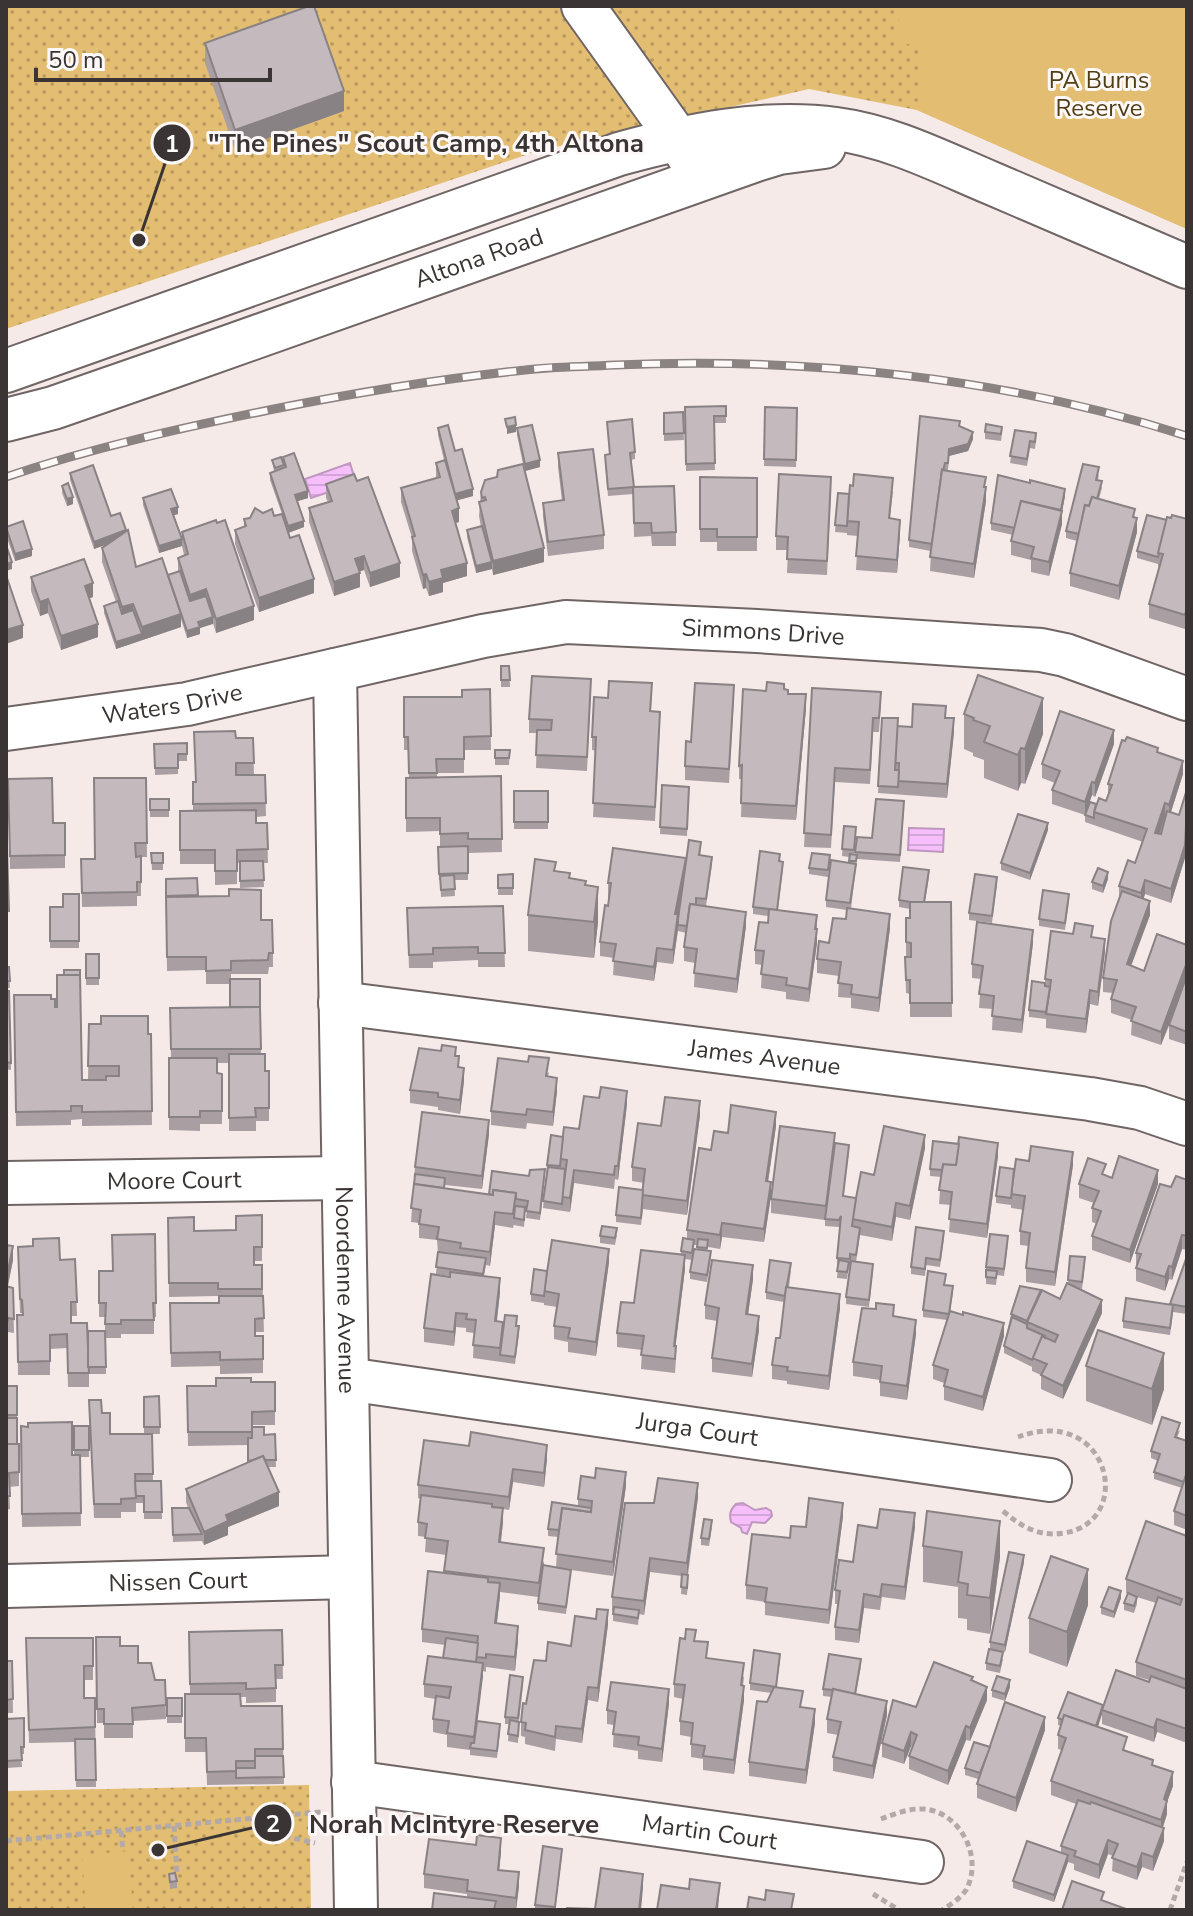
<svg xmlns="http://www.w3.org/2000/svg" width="1193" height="1916" viewBox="0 0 1193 1916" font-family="'Nunito Sans',sans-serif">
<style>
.green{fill:url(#green-dots)}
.pitch{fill:#e3bd72}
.water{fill:url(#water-rules);stroke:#be96bf;stroke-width:2}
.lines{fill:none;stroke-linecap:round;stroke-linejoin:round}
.minor-casing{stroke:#6f6564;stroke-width:46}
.path{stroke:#b2a9a8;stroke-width:5;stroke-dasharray:6 4;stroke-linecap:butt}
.minor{stroke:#fff;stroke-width:42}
.rail-casing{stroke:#8b8382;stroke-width:9}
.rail{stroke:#fef9f9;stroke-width:6;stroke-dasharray:18;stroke-linecap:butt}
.wall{fill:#a99fa3;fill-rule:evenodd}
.shaded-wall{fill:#898284}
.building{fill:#c4b9bd;stroke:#898284;stroke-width:2}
.labels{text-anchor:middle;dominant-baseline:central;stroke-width:6;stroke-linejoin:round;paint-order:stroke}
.park-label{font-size:24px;fill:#513e15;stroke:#fef9f9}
.street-label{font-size:24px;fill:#3a3534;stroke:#fef9f9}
.leader{fill:none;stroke:#3a3534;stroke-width:3}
.callout-dot{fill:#3a3534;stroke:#fef9f9;stroke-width:3}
.mark-label{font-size:24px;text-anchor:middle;font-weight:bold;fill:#fff}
.callout-label{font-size:26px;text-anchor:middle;font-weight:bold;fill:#3a3534;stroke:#fef9f9;stroke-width:6;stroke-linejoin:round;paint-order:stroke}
</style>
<defs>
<pattern id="green-dots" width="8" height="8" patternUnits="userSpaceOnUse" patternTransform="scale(2)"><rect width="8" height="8" fill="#e3bd72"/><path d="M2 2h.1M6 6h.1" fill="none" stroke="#b99a5e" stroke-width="1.8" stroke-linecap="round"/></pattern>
<pattern id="water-rules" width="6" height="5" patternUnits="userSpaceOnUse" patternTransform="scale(2)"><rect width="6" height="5" fill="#f6bffb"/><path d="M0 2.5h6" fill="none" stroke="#d4a5d8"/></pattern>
</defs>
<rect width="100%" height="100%" fill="#f6eae9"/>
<g class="green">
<path d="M6 6H1187V229L917 110 809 89 538 151 6 329Z"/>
<path d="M309 1785 311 1910H6V1791Z"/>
</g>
<g class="pitch">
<path d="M900 6H1187V229L917 110 923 47 896 42Z"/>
<path d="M128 1851 133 1910H86L82 1855Z"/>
</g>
<g class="water">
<path d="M350 463 356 483 311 498 305 479Z"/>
<path d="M909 828 944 829 943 852 908 850Z"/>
<path d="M743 1503 755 1510 766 1508 771 1511 772 1516 765 1523 752 1522 747 1534 742 1532 741 1528 731 1522C729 1514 730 1510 736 1504Z"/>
</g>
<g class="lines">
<defs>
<g id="minor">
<path d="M583 6 678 139 690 159"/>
<path d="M6 371 619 154C688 135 764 119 836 129 890 136 941 162 991 183 1056 211 1122 239 1187 267"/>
<path id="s1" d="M6 420 53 408 174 366 756 160 779 153 824 147"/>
<path id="s2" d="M335 670 356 1910"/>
<path id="s3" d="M6 729 187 704 483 636 566 622 757 631 1041 650 1065 655 1187 699"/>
<path id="s4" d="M340 1003 1090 1099 1140 1108 1187 1124"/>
<path id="s5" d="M6 1183 343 1178"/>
<path id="s6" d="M347 1379 1050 1480"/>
<path id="s7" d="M6 1586 350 1577"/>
<path id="s8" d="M353 1782 922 1862"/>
</g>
</defs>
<use href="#minor" class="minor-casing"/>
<g class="path">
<path d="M1003 1511C1022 1527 1039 1537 1064 1533 1136 1522 1110 1403 1018 1437"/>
<path d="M264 1818 272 1833 315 1843"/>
<path d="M881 1819C894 1814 909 1808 924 1809 960 1812 984 1857 966 1890 961 1898 950 1905 942 1910"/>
<path d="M174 1826 177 1875"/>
<path d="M121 1831 123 1851"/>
<path d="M6 1841 321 1812"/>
<path d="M873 1894 899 1910"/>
<path d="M1170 1910 1187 1862"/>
</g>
<use href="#minor" class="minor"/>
<defs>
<path id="rail" d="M6 477C91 448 181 428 269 410 353 393 439 379 525 370 555 366 585 367 615 365 807 357 1004 377 1187 436"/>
</defs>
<use href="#rail" class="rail-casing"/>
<use href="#rail" class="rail"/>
</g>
<g class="wall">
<path d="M205 43 344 111 235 150 205 63Z"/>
<path d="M726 406V423H714L715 470 686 471 685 407Z"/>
<path d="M765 407 797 408 796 467 764 466Z"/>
<path d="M683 412 684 440 664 441V413Z"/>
<path d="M607 422 635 452V459L631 460 634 487 676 532V546H652L651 536 634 537 633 494 608 496 605 462V455L609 454Z"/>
<path d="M960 426 973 439 968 451 949 456 948 470 944 471 986 487V501L974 578 930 571 931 551 909 547V540Z"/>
<path d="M438 428 455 451 473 496 457 500 459 522 455 523 467 576 443 583V592L429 596 426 588 423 589 412 551V538L401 502V488L436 478V463L444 460 438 435Z"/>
<path d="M517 428 540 467 525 471 544 562 493 575 492 569 476 573 467 537V530L481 527 479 516 481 492 497 477 523 464 517 435Z"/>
<path d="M1015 430 1036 440 1035 449 1030 448 1027 466 1010 463Z"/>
<path d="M985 432 1002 434 1001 441 985 439Z"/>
<path d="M558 453 604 535V549L548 556 543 517V503L562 501 558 467Z"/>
<path d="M283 457 308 498 297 501 304 527 288 533 314 593 259 612 235 544V530L244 527V519L263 513 274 516 282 514 270 480V473L274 471 272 460 283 463Z"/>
<path d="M70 473 111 516 136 567 168 576 178 571V558L184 555 182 546 159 553 143 505V498L178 514 174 515 182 539V532L254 620 216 633 213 623 200 628V634L187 638 181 619V627L116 649 104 613V606L116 602 102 562V548L108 544 94 549 70 480Z"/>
<path d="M1099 474 1098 480 1102 488 1099 499 1135 517 1137 532 1119 600 1070 586V573L1077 541 1066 538V531Z"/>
<path d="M700 477 757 478V551H717V542H700Z"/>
<path d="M326 484 400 577 370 587 364 570 359 571 360 587 334 596 309 522V508L328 502 326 498Z"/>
<path d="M62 486 73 504 67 506 62 493Z"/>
<path d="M831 491 827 575 787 573 788 550H776V536Z"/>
<path d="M893 491 890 519 900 533 897 573 856 570 858 536 847 535V533L835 532 838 493 849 494Z"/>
<path d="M1065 496 1062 512V524L1049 576 1031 572V560L1011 555V541L1013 535 991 530V523Z"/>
<path d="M1171 518 1187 519V622L1185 629 1149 618V604L1159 567H1158V564L1137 558V551L1167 520Z"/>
<path d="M6 527 32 556 15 561 6 535Z"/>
<path d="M31 577 93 597 89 598 98 637 61 650 48 613 40 616 31 591Z"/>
<path d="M501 666H509L510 687H501Z"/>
<path d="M812 688 881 705 879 732H873L870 784 835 782 831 848 804 847Z"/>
<path d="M490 689 491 750H464V773H437V777L501 776 502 852 468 853V880H454L455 896 441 897 440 880H439L438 854 440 847V831L406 832V778H409L408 750H404V697H462Z"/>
<path d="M784 689 806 708 796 820 741 817 742 779H739V766L766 691Z"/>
<path d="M591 693 587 771 536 768 537 733H529V719Z"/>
<path d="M652 696 651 711 660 726 655 821 593 817 596 751 592 750V737L608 698Z"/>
<path d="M734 699 729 783 685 780V766L691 742Z"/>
<path d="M964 714 1043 734 1025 784 1021 783 1018 791 984 778V760L973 756V753L964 749Z"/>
<path d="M882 718 898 726 912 727 946 718 954 732 947 798 878 793Z"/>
<path d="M236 738H253L254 775H265L266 816 256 817V823H267L268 863H263L264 887 240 888V863H237V884L215 885V864H180V811H193V782H195Z"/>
<path d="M187 743V761H178V774L155 775 154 744Z"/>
<path d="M1114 744 1095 797 1092 795 1085 815 1052 804V790L1055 783 1042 778V764Z"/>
<path d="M495 750H510L509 765H495Z"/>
<path d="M1158 752 1183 774 1171 812 1179 815 1187 789V840H1186L1185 858 1171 903 1145 894 1143 899 1150 915 1131 965 1144 971 1187 945V1053V1045L1169 1039V1026L1161 1045 1131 1035 1132 1020 1111 1013V999L1113 993 1103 992V978L1119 897V886L1135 863 1143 842 1085 822V815L1096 804 1106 801 1108 797V784Z"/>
<path d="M146 778 147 857H141V896H137V906L82 907 81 859H95Z"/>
<path d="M8 779 53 823H65V868L10 869Z"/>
<path d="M662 785 689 787 687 836 660 834Z"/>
<rect x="514" y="791" width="34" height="38"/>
<rect x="150" y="799" width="19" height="18"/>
<path d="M904 808 900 862 857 859 851 909 890 928 879 1012 851 1008V998L838 997 839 976 817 973V959L846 919 847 910 826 907V900L849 863V857L842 856 844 826 856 827 854 854H855L857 837 872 838Z"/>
<path d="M1048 830 1030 880 1001 870V863Z"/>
<path d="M701 849 700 855 712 864 706 906 746 926 737 993 694 987 695 963 684 961V947L686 933 678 931 673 964 657 962 654 981 613 975 614 958 600 956V942L610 897H608V883L686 867ZM683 887 678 919V914Z"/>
<path d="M151 853H163V870H152Z"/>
<path d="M780 861 783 868 778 910 817 915V943L809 1002 786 999V992L761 988 762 965 755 964V950L768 923V916L753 914V907Z"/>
<path d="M830 862 828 877 809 874V868Z"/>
<path d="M556 871 586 885 598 922 594 958 528 951V915Z"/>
<path d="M513 874V895H498V875Z"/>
<path d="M929 877 925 902H951L952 1017H910V994L906 993 905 957H911L906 956V918H910V909L899 907V900Z"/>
<path d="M1108 879 1103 893 1092 889V882Z"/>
<path d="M997 884 992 923 969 920V913Z"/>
<path d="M79 894V948H50V907H63Z"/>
<path d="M198 896 261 920 273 953V967H269L268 974H231V979L260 1007 261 1054 265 1071H269V1121H256V1131H229V1063H217V1073L222 1074V1124H200V1131L169 1130V1058H171L170 1008H230V984H206V970L167 971 166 910Z"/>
<path d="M1069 901 1065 930 1039 926V919Z"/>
<path d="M503 906 505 967H478V960L433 962V968H409L407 908Z"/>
<path d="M1093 937 1105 952 1098 1006 1090 1004 1086 1033 1046 1028V1019L1029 1017V1010L1045 983V979Z"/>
<path d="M1033 943 1022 1033 992 1030 993 1009 979 1008 981 979 972 978V964Z"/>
<rect x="86" y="954" width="13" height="31"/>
<path d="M6 967H9L10 988H6Z"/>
<path d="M6 991H9L11 1070 6 1069Z"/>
<path d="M14 995 51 999 55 1007 82 1080H88L89 1024 151 1034 152 1125 82 1126V1119L71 1120V1125L16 1126Z"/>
<path d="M456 1056 464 1081 460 1114 438 1110V1107L410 1103V1090Z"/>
<path d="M549 1072 548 1077 557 1091 553 1126 527 1123 526 1129 491 1125V1111Z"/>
<path d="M627 1104 618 1180 615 1179 614 1189 574 1183 570 1212 543 1208 547 1165 563 1137Z"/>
<path d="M700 1115 687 1215 643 1209 641 1225 616 1222V1215L643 1190 644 1183 632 1181V1167L661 1126Z"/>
<path d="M776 1126 768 1182 771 1196 764 1242 722 1237 720 1249 708 1247 707 1251 711 1258 707 1282 690 1279V1272L697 1250V1245H694L692 1260 685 1259V1269L675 1346 676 1359 675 1373 641 1369 642 1350 617 1347V1333L634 1303 681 1255V1251L687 1239V1230L711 1150 728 1133Z"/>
<path d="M489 1134 482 1189 445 1185 444 1188 489 1194 529 1176H545L540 1220 526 1218 527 1208 520 1207 525 1214 524 1227 514 1225V1224L513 1228 495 1225 490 1266 486 1265 484 1276 500 1292 497 1321 517 1326 519 1333 515 1364 473 1358 474 1333 466 1332V1328L456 1327 454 1346 424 1342V1328L450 1276 436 1274 438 1253 437 1240 419 1238V1223L411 1222 415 1167Z"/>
<path d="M835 1143 849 1152 843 1196 856 1198 874 1175 925 1148 910 1220 896 1217 892 1241 860 1235 856 1262 849 1266 847 1279 837 1278 838 1265H837V1258L840 1225 839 1227 825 1226V1220L771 1213V1199Z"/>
<path d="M998 1156 987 1238 949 1232 951 1205 939 1204 941 1177 930 1176V1169Z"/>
<path d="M1029 1161 1073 1165 1055 1286 1026 1282V1268L1029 1246 1020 1245V1231L1024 1210 1011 1208V1205L996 1203V1196L1014 1169Z"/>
<path d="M1106 1176 1112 1178 1158 1184 1130 1263 1092 1250V1236L1097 1224 1092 1222V1208L1094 1203 1079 1198V1184Z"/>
<path d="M1187 1180V1250L1182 1249 1172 1280 1169 1279 1165 1291 1136 1281V1253L1171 1187Z"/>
<path d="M262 1215V1261H254V1265H262L264 1332H255V1336H263V1373L220 1374V1366L171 1367 170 1303H218V1296L169 1297 168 1218 194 1231 236 1230Z"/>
<path d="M155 1234 156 1317H154V1334H121V1338H106V1374H89V1387H68L67 1348 50 1349V1375H18L17 1315H22V1313H20L18 1247 60 1260 75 1259 77 1316H71V1323L88 1331H105V1317H99V1271H113Z"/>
<path d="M617 1235 615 1245 600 1243V1236Z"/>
<path d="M944 1238 940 1267 926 1265 925 1276 911 1274V1267Z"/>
<path d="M1008 1243 1004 1276 997 1275 996 1285 986 1284V1267Z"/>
<path d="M6 1245 13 1260 8 1286 13 1288 14 1333 8 1332Z"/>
<path d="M1070 1256 1085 1264 1082 1289 1077 1288 1102 1313 1063 1399 1041 1389V1375L1032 1371V1367L1004 1353V1346L1011 1314 1060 1299 1068 1284Z"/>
<path d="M1187 1256V1314L1173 1312 1170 1335 1123 1328V1321L1170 1304Z"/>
<path d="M609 1262 596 1356 568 1352V1342L554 1339V1326L557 1307 544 1305V1303L531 1301V1294L547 1271Z"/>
<path d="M791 1270 789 1287 840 1308 829 1390 787 1384V1381L772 1379V1365L780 1338 784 1302 766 1299V1292Z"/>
<path d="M873 1271 869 1307 846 1304V1297Z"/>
<path d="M753 1279 748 1315 759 1330 752 1377 712 1372V1358L717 1321 705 1319V1305Z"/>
<path d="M945 1285 953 1292 950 1311 1004 1336 983 1411 944 1400V1383L933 1379V1365L947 1320 923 1317V1310Z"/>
<path d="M894 1317 916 1334 907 1400 880 1396V1380L853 1376V1362Z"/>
<path d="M1086 1366 1164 1389 1152 1425 1086 1401Z"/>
<path d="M251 1382H275V1425H252V1438L264 1435 275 1434 276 1467H268L279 1506 228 1527V1535L204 1545 202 1541 173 1542 172 1508H188L186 1502V1489L248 1462V1445L188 1446 187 1386H216Z"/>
<path d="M6 1386 17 1415V1444H19V1486L9 1487 10 1509 6 1510Z"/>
<path d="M159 1396 160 1434H152L153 1481H161L162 1519H144V1503H136V1501V1512H121V1518H94L89 1400 102 1413 110 1434H144V1397Z"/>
<path d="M21 1426 72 1455H74V1426H89V1457H80L81 1526 22 1527Z"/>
<path d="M1180 1430 1177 1438 1187 1441V1530L1174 1525V1511L1182 1488 1154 1479V1472L1158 1461 1151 1458V1451Z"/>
<path d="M547 1459 544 1487 513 1482 509 1510 503 1509V1522L501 1542 544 1562V1565L556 1567 558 1537 548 1536V1529L578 1506V1499L626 1486 613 1576 571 1570 566 1614 538 1610V1597L500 1592 497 1623 518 1640 515 1671 486 1667V1672L483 1671 477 1721 500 1731 497 1758 470 1755V1750L447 1747V1735L433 1732V1719L435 1699 424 1697V1684L443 1658 445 1645 422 1642V1629L444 1573 446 1555 425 1552 426 1537 418 1536V1522L421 1499 418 1498V1485Z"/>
<path d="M698 1497 688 1575V1582L687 1595 681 1594 682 1576 650 1572 644 1615 639 1614 638 1625 613 1621V1611H612V1597L654 1503Z"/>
<path d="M843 1516 829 1624 765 1615V1602L746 1599V1585L790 1538 806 1527Z"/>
<path d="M712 1527 709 1546 701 1545V1538Z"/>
<path d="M915 1527 905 1600 882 1597 880 1610 864 1608 859 1643 835 1640V1627L838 1604H835V1590L853 1562 877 1528Z"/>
<path d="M1187 1536V1743L1157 1732 1154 1742 1102 1724V1714L1098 1727 1126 1751 1153 1766 1173 1786 1167 1802V1814L1163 1827 1164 1841 1153 1871 1142 1867 1137 1880 1112 1871 1113 1856 1108 1854 1099 1879 1074 1870V1864L1068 1862 1054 1902 1013 1888V1881L1061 1853V1846L1076 1804 1051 1795V1781L1062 1750 1058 1749V1735L1061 1726 1058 1725V1718L1103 1705 1149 1682V1680L1136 1676V1662L1156 1603 1137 1597V1604L1134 1613 1124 1610V1603L1128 1594 1126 1593V1579Z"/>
<path d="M923 1546 1000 1557 990 1634 967 1630V1619L958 1618V1587L923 1582Z"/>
<path d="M1024 1562 1005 1652 990 1649V1642Z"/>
<path d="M1121 1598 1114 1618 1101 1614V1607Z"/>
<path d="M1088 1605 1067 1667 1029 1653V1618Z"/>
<path d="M608 1624 598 1702 588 1700 582 1743 556 1739 555 1751 525 1744V1737L521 1736V1722L526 1704 546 1661Z"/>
<path d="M282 1630 283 1679H276V1702L246 1703V1697H240L241 1706H282L284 1784 207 1785 206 1752H185V1694H190L189 1632Z"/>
<path d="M96 1637 120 1646 155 1680H165L166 1719 133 1721V1738H104V1723H97Z"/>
<path d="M93 1638V1680H84V1698H95L96 1787H76L75 1742 29 1743 26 1652Z"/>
<path d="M696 1641 707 1658 744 1677 743 1686 744 1700 734 1774 703 1770V1759L691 1757V1737L680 1735V1721L683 1699 674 1697V1684Z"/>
<path d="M1003 1659 1000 1673 986 1670V1663Z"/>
<path d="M6 1661H12L13 1713H6Z"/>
<path d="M780 1661 776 1687 802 1707 815 1723 806 1784 749 1776V1762L772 1693 750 1690V1683Z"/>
<path d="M861 1666 856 1694 887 1715 873 1779 833 1771V1757L838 1735 827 1733V1719L832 1697 823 1696V1689Z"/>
<path d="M973 1681 987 1700 970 1741 966 1740 948 1785 909 1769V1756L912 1747 911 1746 904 1764 882 1757V1743L916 1707Z"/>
<path d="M523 1684 519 1722 518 1743 508 1741 509 1724H505V1717Z"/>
<path d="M1010 1687 1005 1701 992 1697V1690Z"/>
<rect x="167" y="1698" width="15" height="25"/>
<path d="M669 1703 662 1762 638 1759V1751L613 1747 614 1725 607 1724V1710Z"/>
<path d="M24 1718V1754H21L22 1767 6 1768V1719Z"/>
<path d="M1045 1730 1016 1812 977 1798V1784L978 1779 965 1775V1768L990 1747Z"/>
<path d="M501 1852 499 1870 519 1886 516 1910 496 1909V1910L467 1897V1894L424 1888V1874Z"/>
<path d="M562 1856 555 1910H535V1905Z"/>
<path d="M169 1874 177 1881V1888L170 1889Z"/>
</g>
<g class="shaded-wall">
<path d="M344 91V111L235 150V130Z"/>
<path d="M516 425V432L507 434V427Z"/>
<path d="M973 432V439L968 451 949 456 948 470 949 449Z"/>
<path d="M540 460V467L525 471V464Z"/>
<path d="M986 487V501L974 578V564Z"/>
<path d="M473 489V496L455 501V494Z"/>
<path d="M1065 489V496L1062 512V524L1049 576V562Z"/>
<path d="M308 491V498L295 502V495Z"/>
<path d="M73 497V504L67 506V499Z"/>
<path d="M178 507V514L171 516V509Z"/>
<path d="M459 508V522L452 524V511Z"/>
<path d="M1137 518V532L1119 600V586Z"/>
<path d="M900 520V533L897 573V560Z"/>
<path d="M304 521V527L288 533V526Z"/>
<path d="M126 530V537L94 549V542Z"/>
<path d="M182 539V546L159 553V546Z"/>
<path d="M544 548V562L493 575V561Z"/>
<path d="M32 549V556L15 561V554Z"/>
<path d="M364 556V570L355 573V559Z"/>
<path d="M12 562V569L6 571V564Z"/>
<path d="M492 562V569L476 573V566Z"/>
<path d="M400 563V577L370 587V573Z"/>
<path d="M467 563V576L443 583V592L429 596V582L441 570Z"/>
<path d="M360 573V587L334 596V582Z"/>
<path d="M426 574V588L423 589V575Z"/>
<path d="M314 579V593L259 612V598Z"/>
<path d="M93 583V597L85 600V586Z"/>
<path d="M206 589V603L190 608V595Z"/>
<path d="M48 599V613L40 616V602Z"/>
<path d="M133 604V617L122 621V607Z"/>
<path d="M254 606V620L216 633V619Z"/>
<path d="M1187 608V622L1185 629V615Z"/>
<path d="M181 614V627L116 649V642L142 634V627Z"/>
<path d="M213 617V624L200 628V634L187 638V631L198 622Z"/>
<path d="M98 624V637L61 650V636Z"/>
<path d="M23 625V638L6 644V630Z"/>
<path d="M806 694V708L796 820V806Z"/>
<path d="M1043 698V734L1025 784V749Z"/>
<path d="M954 718V732L947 798V784Z"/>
<path d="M1114 730V744L1095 797V783Z"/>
<path d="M1021 748V783L1018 791V755Z"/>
<path d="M1183 761V774L1169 818V805Z"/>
<path d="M1092 782V795L1085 815V802Z"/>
<path d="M1165 803V817L1155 846V833Z"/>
<path d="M1048 823V830L1030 880V873Z"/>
<path d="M1185 845V858L1171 903V889Z"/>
<path d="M686 858V872L675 928V914Z"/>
<path d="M1108 872V879L1103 893V886Z"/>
<path d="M1145 880V894L1141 907V893Z"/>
<path d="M598 887V922L594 958V922Z"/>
<path d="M1150 901V915L1127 977V964Z"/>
<path d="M746 912V926L737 993V979Z"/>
<path d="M678 914V928L673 964V950Z"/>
<path d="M890 914V928L879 1012V998Z"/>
<path d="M817 929V943L809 1002V989Z"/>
<path d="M1033 930V943L1022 1033V1020Z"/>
<path d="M1105 939V952L1098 1006V992Z"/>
<path d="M657 948V962L654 981V967Z"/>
<path d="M1187 962V976L1161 1045V1032Z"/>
<path d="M1090 990V1004L1086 1033V1019Z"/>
<path d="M464 1068V1081L460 1114V1100Z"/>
<path d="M557 1078V1091L553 1126V1112Z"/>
<path d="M627 1091V1104L618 1180V1166Z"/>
<path d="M700 1101V1115L687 1215V1201Z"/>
<path d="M776 1112V1126L766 1195V1181Z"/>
<path d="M489 1120V1134L482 1189V1176Z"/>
<path d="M925 1135V1148L910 1220V1206Z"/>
<path d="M998 1143V1156L987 1238V1224Z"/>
<path d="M1073 1152V1165L1055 1286V1272Z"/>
<path d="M574 1170V1183L570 1212V1198Z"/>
<path d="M1158 1170V1184L1130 1263V1250Z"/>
<path d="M771 1182V1196L764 1242V1229Z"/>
<path d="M896 1203V1217L892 1241V1227Z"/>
<path d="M495 1212V1225L490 1266V1252Z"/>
<path d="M722 1223V1237L720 1249V1235Z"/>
<path d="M1182 1235V1249L1172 1280V1267Z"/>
<path d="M13 1246V1260L6 1294V1280Z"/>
<path d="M609 1249V1262L596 1356V1342Z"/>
<path d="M685 1255V1269L674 1359V1346Z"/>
<path d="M753 1265V1279L746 1328V1314Z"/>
<path d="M1169 1266V1279L1165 1291V1277Z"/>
<path d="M500 1278V1292L495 1335V1321Z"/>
<path d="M840 1294V1308L829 1390V1376Z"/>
<path d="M1102 1300V1313L1063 1399V1386Z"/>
<path d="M456 1313V1327L454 1346V1332Z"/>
<path d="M759 1316V1330L752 1377V1364Z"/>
<path d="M8 1318V1332L6 1343V1329Z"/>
<path d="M916 1320V1334L907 1400V1386Z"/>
<path d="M1004 1323V1336L983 1411V1397Z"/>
<path d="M1164 1353V1389L1152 1425V1389Z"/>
<path d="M547 1445V1459L544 1487V1473Z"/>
<path d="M513 1469V1482L509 1510V1497Z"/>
<path d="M626 1472V1486L613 1576V1562Z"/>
<path d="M698 1483V1497L687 1577V1563Z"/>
<path d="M279 1492V1506L228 1527V1535L204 1545V1532L226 1515Z"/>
<path d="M843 1503V1516L829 1624V1610Z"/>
<path d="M503 1508V1522L499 1556V1542Z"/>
<path d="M915 1513V1527L905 1600V1587Z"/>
<path d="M1000 1521V1557L990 1634V1598Z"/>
<path d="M1024 1555V1562L1005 1652V1645Z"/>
<path d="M650 1558V1572L644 1615V1601Z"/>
<path d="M1088 1569V1605L1067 1667V1632Z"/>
<path d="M500 1583V1597L495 1637V1623Z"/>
<path d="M1121 1591V1598L1114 1618V1612Z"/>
<path d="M864 1594V1608L859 1643V1630Z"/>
<path d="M608 1610V1624L598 1702V1688Z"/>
<path d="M518 1626V1640L515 1671V1657Z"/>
<path d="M483 1663V1677L474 1750V1737Z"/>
<path d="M1010 1680V1687L1005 1701V1694Z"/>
<path d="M744 1686V1700L734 1774V1760Z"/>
<path d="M588 1687V1700L582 1743V1729Z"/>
<path d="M987 1687V1700L970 1741V1728Z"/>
<path d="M669 1689V1703L662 1762V1749Z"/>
<path d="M887 1701V1715L873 1779V1766Z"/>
<path d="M1103 1705 1102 1714 1094 1738V1731Z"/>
<path d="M815 1709V1723L806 1784V1770Z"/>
<path d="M1045 1717V1730L1016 1812V1798Z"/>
<path d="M1157 1719V1732L1154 1742V1728Z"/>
<path d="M966 1726V1740L948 1785V1771Z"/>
<path d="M911 1732V1746L904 1764V1751Z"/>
<path d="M1173 1772V1786L1167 1802V1814L1161 1833V1820L1164 1799Z"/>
<path d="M1164 1828V1841L1153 1871V1857Z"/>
<path d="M501 1838V1852L498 1883V1870Z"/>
<path d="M1108 1840V1854L1099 1879V1865Z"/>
<path d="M1142 1853V1867L1137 1880V1867Z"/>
<path d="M1068 1855V1862L1054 1902V1895Z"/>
<path d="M519 1872V1886L516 1910V1898Z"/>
<path d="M643 1874V1888L641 1910H639Z"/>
<path d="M720 1883 718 1910H716Z"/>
</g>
<g class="building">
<path d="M309 6H314L344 91 235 130 205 43Z"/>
<path d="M726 406V416H714L715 463 686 464 685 407Z"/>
<path d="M765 407 797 408 796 460 764 459Z"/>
<path d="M683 412 684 433 664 434V413Z"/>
<path d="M920 416 960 421 959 426 973 432 968 444 949 449 948 463H945L943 471 942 470 932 544 909 540Z"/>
<path d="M515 417 516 425 507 427 505 419Z"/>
<path d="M632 419 635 452 630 453 634 487 608 489 605 455 610 454 607 422Z"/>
<path d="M986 424 1002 427 1001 434 985 432Z"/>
<path d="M448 425 455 451 462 449 473 489 455 494 438 428Z"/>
<path d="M532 425 540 460 525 464 517 428Z"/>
<path d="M1015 430 1036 433 1035 442 1030 441 1027 459 1010 456Z"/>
<path d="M593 449 604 535 548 542 543 503 564 500 558 453Z"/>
<path d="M294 453 308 491 295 495 304 521 288 526 270 473 286 467 283 457Z"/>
<path d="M281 457 284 465 275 468 272 460Z"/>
<path d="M445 460 459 508 452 511 467 563 441 570 443 578 429 582 426 574 423 575 412 537 415 536 401 488 440 477 436 463Z"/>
<path d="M523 464 544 548 493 561 479 502 486 500 485 497 482 498 481 492 485 480 497 477 498 470Z"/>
<path d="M1083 464 1099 467 1096 480 1102 481 1097 499 1092 497 1089 506 1085 505 1079 534 1066 531Z"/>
<path d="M93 465 111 516 120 513 126 530 94 542 70 473Z"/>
<path d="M942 470 986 477 984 487H986L974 564 930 557Z"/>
<path d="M354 474 357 481 368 477 400 563 370 573 364 556 355 559 360 573 334 582 309 508 332 501 326 484Z"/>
<path d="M779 474 831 477 827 561 787 559 788 537 776 536Z"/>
<path d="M854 474 893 478 889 518 900 520 897 560 856 556 859 522 847 521 850 485 853 486Z"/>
<path d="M998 475 1030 483V480L1065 489 1061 510 1021 501 1015 528 991 523Z"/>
<path d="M700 477 757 478V537H717V529H700Z"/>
<path d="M68 483 73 497 67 499 62 486Z"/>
<path d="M674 486 676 532 652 533 651 523H634L633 487Z"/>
<path d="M171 489 178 507 171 509 182 539 159 546 143 498Z"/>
<path d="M838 493 849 494 847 526 835 525Z"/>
<path d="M1092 497 1135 509 1133 517 1137 518 1119 586 1070 573 1085 505 1089 506Z"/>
<path d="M1021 501 1062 511 1049 562 1031 558 1034 547 1011 541Z"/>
<path d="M255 508 263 513 272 509 274 516 282 514 290 538 299 535 314 579 259 598 235 530 246 526 244 519 250 518Z"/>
<path d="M1147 515 1167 520 1158 557 1137 551Z"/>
<path d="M1172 515 1187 519V608L1185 615 1149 604 1163 554 1158 553 1167 517 1171 518Z"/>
<path d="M216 520 217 523 225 520 254 606 216 619 206 589 190 595 178 558 188 554 182 532Z"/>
<path d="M23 521 32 549 15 554 6 527Z"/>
<path d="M482 526 492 562 476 566 467 530Z"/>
<path d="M128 530 136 567 162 558 181 614 142 627 133 604 122 607 102 548Z"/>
<path d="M6 545 12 562 6 564Z"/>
<path d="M84 559 93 583 85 586 98 624 61 636 48 599 40 602 31 577Z"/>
<path d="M180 571 190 601 206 596 213 617 198 622 200 627 187 631 168 575Z"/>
<path d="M6 575 23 625 6 630Z"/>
<path d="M118 601 122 614 133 610 142 634 116 642 104 606Z"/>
<path d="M501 666H509L510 680H501Z"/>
<path d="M978 675 1043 698 1025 749 1021 748 1018 755 984 742 990 726 973 720 974 718 964 714Z"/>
<path d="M532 676 591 679 587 757 536 755 537 730H551L552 720 529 719Z"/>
<path d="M609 681 652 683 650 711 660 712 655 807 593 803 596 737H592L594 697 608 698Z"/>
<path d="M767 682 784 684V689L788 690V694H806L796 806 741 803 742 765 739 766 743 689 766 691Z"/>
<path d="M695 683 734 685 729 769 685 766 686 741 691 742Z"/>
<path d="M812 688 881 692 879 718H873L870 770 835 768 831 835 804 833Z"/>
<path d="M490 689 491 736 464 737V759H436L437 773H409L408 737H404V697H462V690Z"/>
<path d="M913 704 946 706 945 718H954L947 784 898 781 899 763H895L897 726 912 727Z"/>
<path d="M1060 711 1114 730 1095 783 1092 782 1085 802 1052 790 1060 771 1042 764Z"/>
<path d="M882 718H898L895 770H899L898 787 878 786Z"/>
<path d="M235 731 236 738H253L254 763H236V775H265L266 803 193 804V782H196L194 732Z"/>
<path d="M1127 737 1158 748 1157 752 1183 761 1169 805 1165 803 1155 833 1161 834 1167 811 1179 815 1187 789V826H1186L1185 845 1171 889 1145 880 1141 893 1119 886 1128 860 1135 863 1147 829 1094 812 1099 798 1106 801 1112 785 1108 784 1122 740 1125 741Z"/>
<path d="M187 743V754H178V768H155L154 744Z"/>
<path d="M495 750H510L509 758H495Z"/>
<path d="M501 776 502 839H468V833L440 834V818H406V778Z"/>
<path d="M52 778 53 823H65V855L10 856 8 779Z"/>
<path d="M94 778H146L147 843H135L136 857 141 856V882H137V892L82 893 81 859H95Z"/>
<path d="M662 785 689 787 687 829 660 827Z"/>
<rect x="514" y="791" width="34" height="31"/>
<rect x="150" y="799" width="19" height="11"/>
<path d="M876 799 904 801 900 855 855 852 857 837 872 838Z"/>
<path d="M1090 802 1096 804 1094 812V818L1085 815Z"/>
<path d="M256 810V823H267L268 849 237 850V871H215V850H180V811Z"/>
<path d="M1018 814 1048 823 1030 873 1001 863Z"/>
<path d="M844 826 856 827 854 850 842 849Z"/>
<path d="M689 840 701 842 699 855 712 857 706 899 696 898V905L690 904 687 926 678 925V919Z"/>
<path d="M468 846V873L439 874 438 847Z"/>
<path d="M6 847H7L9 911H6Z"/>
<path d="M613 848 686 858 675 914H678L673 950 657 948 654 967 613 961 616 944 600 942 605 905 608 906 611 883H608Z"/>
<path d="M760 851 780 854 779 861 783 862 777 910 753 907Z"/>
<path d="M151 853H163V863H152Z"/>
<path d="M812 853 830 855 828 870 809 868Z"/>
<path d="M850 854 857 855 856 861H849Z"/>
<path d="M535 859 556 862 554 871 570 873 569 878 586 881 585 885 598 887 594 922 528 915Z"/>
<path d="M831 860 856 864 850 903 826 900Z"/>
<path d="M240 861H263L264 880 240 881Z"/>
<path d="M903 867 929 870 924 902H910L899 900Z"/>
<path d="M1098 868 1108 872 1103 886 1092 882Z"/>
<path d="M513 874V888H498V875Z"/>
<path d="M975 874 997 877 992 916 969 913Z"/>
<path d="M454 875 455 889 441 890 440 876Z"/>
<path d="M197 878 198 895 166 896V879Z"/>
<path d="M229 889 261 890V920H272L273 953H269L268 960 231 961V970L206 971V957H167L166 897 229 896Z"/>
<path d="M1043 890 1069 894 1065 923 1039 919Z"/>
<path d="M1122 891 1150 901 1127 964 1144 971 1157 934 1187 945V962L1161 1032 1131 1021 1136 1007 1111 999 1117 980 1103 978 1111 921Z"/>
<path d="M63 894H79V941H50V907H63Z"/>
<path d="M910 902H951L952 1003H910V980H906L905 957H911V943L906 942V918H910Z"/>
<path d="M690 904 746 912 737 979 694 973 697 949 684 947Z"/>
<path d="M503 906 505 953H478V947L433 948V954L409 955 407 908Z"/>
<path d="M847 908 890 914 879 998 851 994 852 985 838 983 841 962 817 959 819 941 829 943 833 918 846 919Z"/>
<path d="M769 909 817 915 815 929H817L809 989 786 985 787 978 761 974 764 951 755 950 759 922 768 923Z"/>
<path d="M977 922 1033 930 1022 1020 992 1016 994 996 979 994 983 966 972 964Z"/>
<path d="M1075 923 1093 926 1091 937 1105 939 1098 992 1090 990 1086 1019 1046 1014 1051 980 1045 979 1051 931 1073 934Z"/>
<rect x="86" y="954" width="13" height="24"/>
<path d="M6 967H9L10 981H6Z"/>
<path d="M64 970H80V980V975H64Z"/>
<path d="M57 975H80L82 1080H106V1076H119V1066H88L89 1024H101V1016H148V1034H151L152 1111 82 1112V1106H71V1111L16 1112 14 995H51V999H55V1007H57Z"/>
<path d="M1187 975V1032L1169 1025Z"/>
<rect x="230" y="979" width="30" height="28"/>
<path d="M1032 981 1045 983V986L1050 987 1046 1012 1029 1010Z"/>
<path d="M6 991H9L11 1063 6 1062Z"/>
<path d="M260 1007 261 1049H171L170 1008Z"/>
<path d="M442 1045 456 1047 455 1056H459L458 1067 464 1068 460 1100 438 1097V1093L410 1090 419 1048 441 1051Z"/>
<path d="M229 1054H265V1071H269V1108H255L256 1117 229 1118Z"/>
<path d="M529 1056 549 1058 546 1076 557 1078 553 1112 527 1109 526 1115 491 1111 498 1058 528 1062Z"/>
<path d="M169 1058H217V1073L222 1074V1111H200V1117H169Z"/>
<path d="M601 1087 627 1091 618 1166H615L614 1175 574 1170 570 1198 562 1197 567 1160 560 1159 564 1127 579 1129 584 1096 599 1098Z"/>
<path d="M665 1097 700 1101 687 1201 642 1195 645 1169 632 1167 638 1123 661 1126Z"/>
<path d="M731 1105 776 1112 766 1181 771 1182 764 1229 722 1223 720 1235 687 1230 699 1148 711 1150 714 1131 728 1133Z"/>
<path d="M422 1112 489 1120 482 1176 415 1167Z"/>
<path d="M780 1126 835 1133 826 1206 771 1199Z"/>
<path d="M884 1126 925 1135 910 1206 896 1203 892 1227 852 1219 861 1172 874 1175Z"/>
<path d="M551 1135 563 1137 560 1166 547 1165Z"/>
<path d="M959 1137 998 1143 987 1224 949 1219 952 1192 939 1190 943 1164 956 1165Z"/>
<path d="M933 1141 959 1144 956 1165 943 1164 942 1170 930 1169Z"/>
<path d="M835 1143 849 1145 843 1196 856 1198 852 1226 860 1228 856 1255 850 1254V1259L837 1258 841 1216 839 1220 825 1219Z"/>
<path d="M1031 1146 1073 1152 1055 1272 1026 1268 1030 1233 1020 1231 1025 1196 1011 1194 1016 1159 1029 1161Z"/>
<path d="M1119 1156 1158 1170 1130 1250 1092 1236 1101 1211 1092 1208 1099 1191 1079 1184 1088 1158 1106 1164 1102 1174 1112 1178Z"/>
<path d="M548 1167 565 1169 562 1204 543 1201Z"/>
<path d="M1000 1167 1014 1169 1011 1198 996 1196Z"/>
<path d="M545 1169 540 1213 526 1211 528 1201 516 1199V1193L493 1190V1195L489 1194 492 1171 529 1176 530 1170Z"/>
<path d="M415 1174 445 1178 444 1188 414 1184V1186Z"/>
<path d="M1176 1176 1187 1180V1236L1182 1235 1172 1267 1169 1266 1165 1277 1136 1268 1141 1254 1136 1253 1160 1184 1171 1187Z"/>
<path d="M414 1184 493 1195V1190L516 1193 513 1214 495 1212 490 1252 460 1248 461 1243 437 1239 439 1227 419 1224 421 1210 411 1208Z"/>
<path d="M619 1187 643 1190 641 1218 616 1215Z"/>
<path d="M515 1206 525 1207 524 1220 514 1218Z"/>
<path d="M262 1215V1247H254V1265H262V1289H218V1283H169L168 1218 194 1217V1231L236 1230V1216Z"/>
<path d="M602 1226 617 1228 615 1238 600 1236Z"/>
<path d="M916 1227 944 1231 940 1260 926 1258 925 1269 911 1267Z"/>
<path d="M155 1234 156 1303H153L154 1320H121V1324H105L106 1303H99V1271H113L112 1235Z"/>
<path d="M990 1234 1008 1236 1004 1269 986 1267Z"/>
<path d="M59 1238 60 1260 75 1259 77 1302H71V1323H87L89 1373H68L67 1334 50 1335V1361L18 1362 17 1315H23L22 1300 20 1299 18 1247 33 1246V1239Z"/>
<path d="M683 1238 694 1240 692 1253 681 1251Z"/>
<path d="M698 1239 708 1240 707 1248 697 1247Z"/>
<path d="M552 1240 609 1249 596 1342 568 1338 570 1328 554 1326 559 1294 544 1291Z"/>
<path d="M6 1245 13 1246 6 1280Z"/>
<path d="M694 1249 711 1251 707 1275 690 1272Z"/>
<path d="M641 1250 685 1255 674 1346H676L675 1359 641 1355 644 1336 617 1333 621 1302 634 1303Z"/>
<path d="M438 1252 486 1258 483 1274 436 1267Z"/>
<path d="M1070 1256 1085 1257 1082 1282 1068 1280Z"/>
<path d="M1187 1256V1307L1170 1304Z"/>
<path d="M712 1260 753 1265 746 1314 759 1316 752 1364 712 1358 719 1308 705 1305Z"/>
<path d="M770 1260 791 1263 785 1296 766 1292Z"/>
<path d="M839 1260 849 1262 847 1272 837 1271Z"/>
<path d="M851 1261 873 1264 869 1300 846 1297Z"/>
<path d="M534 1269 547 1271 544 1296 531 1294Z"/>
<path d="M986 1270 997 1271 996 1278 986 1277Z"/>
<path d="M928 1271 946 1274 944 1285 953 1286 949 1314 923 1310Z"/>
<path d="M450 1272 500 1278 495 1321 503 1322 500 1348 473 1345 476 1320 466 1319 467 1314 456 1313 454 1332 424 1328 431 1274 450 1277Z"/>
<path d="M1067 1283 1102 1300 1063 1386 1041 1375 1047 1364 1032 1358 1042 1336 1055 1342 1058 1335 1027 1322 1042 1290 1060 1299Z"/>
<path d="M6 1286 13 1288 14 1319 8 1318 6 1329Z"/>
<path d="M1020 1286 1041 1290 1027 1321 1011 1314Z"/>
<path d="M786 1287 840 1294 829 1376 787 1371 788 1367 772 1365 776 1338H780Z"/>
<path d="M219 1296H263L264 1318 255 1319V1336H263V1359L220 1360V1352L171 1353 170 1303H219Z"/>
<path d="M1126 1298 1173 1305 1170 1328 1123 1321Z"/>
<path d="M876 1303 894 1305 893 1316 916 1320 907 1386 880 1382 882 1366 853 1362 862 1308 876 1309Z"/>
<path d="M950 1311 963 1315V1312L1004 1323 983 1397 944 1386 948 1370 933 1365Z"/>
<path d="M505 1315 517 1316 516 1326H519L515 1357 500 1355Z"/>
<path d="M1012 1317 1027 1324V1328L1045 1336V1338L1042 1336 1032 1360 1004 1346Z"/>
<path d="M1098 1330 1164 1353 1152 1389 1086 1366Z"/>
<path d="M88 1331H105L106 1367H88Z"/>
<path d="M216 1378H251V1382H275V1411L252 1412V1432H188L187 1386H216Z"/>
<rect x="6" y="1386" width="11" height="29"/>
<path d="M159 1396 160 1427H144V1397Z"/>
<path d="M89 1400H101L102 1413H110V1434H152L153 1474H135L136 1498 121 1499V1504H94Z"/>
<path d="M1162 1417 1180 1423 1175 1437 1187 1441V1472L1184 1482 1154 1472 1160 1454 1151 1451Z"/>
<rect x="6" y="1418" width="11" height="26"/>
<path d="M72 1422V1455H80L81 1513 22 1514 21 1426 28 1427V1423Z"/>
<rect x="74" y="1426" width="15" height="24"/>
<path d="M252 1427H264V1435L275 1434 276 1460H265L263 1456 253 1460 248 1461V1438H252Z"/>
<path d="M471 1432 547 1445 544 1473 513 1469 509 1497 418 1485 424 1440 469 1446Z"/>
<path d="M6 1444H19V1472L9 1473 10 1496H6Z"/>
<path d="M263 1456 279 1492 226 1515 228 1521 204 1532 186 1489Z"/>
<path d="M596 1468 626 1472 613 1562 556 1554 562 1508 591 1512 592 1501 578 1499 581 1476 595 1478Z"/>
<path d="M1187 1472V1516L1174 1511Z"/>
<path d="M658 1478 698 1483 687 1563 650 1558 644 1601 612 1597 625 1503H654Z"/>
<path d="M135 1481H161L162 1512H144V1496H136Z"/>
<path d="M421 1495 492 1504V1507L503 1508 499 1542 544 1548 539 1583 444 1571 448 1541 425 1538 427 1524 418 1522Z"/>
<path d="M809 1498 843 1503 829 1610 765 1602 767 1588 746 1585 752 1534 790 1538 791 1526 806 1527Z"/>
<path d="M552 1502 591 1508V1512L562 1508 559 1530 548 1529Z"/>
<path d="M172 1508H189L202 1534 173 1535Z"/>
<path d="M880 1509 915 1513 905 1587 882 1584 880 1597 864 1594 859 1630 835 1627 840 1591 835 1590 839 1560 853 1562 858 1525 877 1528Z"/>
<path d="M927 1511 1000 1521 990 1598 967 1595 968 1584 958 1582 962 1552 923 1546Z"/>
<path d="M704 1519 712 1520 709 1539 701 1538Z"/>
<path d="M1146 1521 1187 1536V1680L1136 1662 1158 1597 1180 1605 1182 1599 1126 1579Z"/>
<path d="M1009 1552 1024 1555 1005 1645 990 1642Z"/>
<path d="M1051 1556 1088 1569 1067 1632 1029 1618Z"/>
<path d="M543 1565 571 1570 566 1607 538 1603Z"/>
<path d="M428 1571 488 1578V1582L500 1583 495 1623 518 1626 515 1657 486 1654V1658L476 1657 478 1636 422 1629Z"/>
<path d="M682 1574 688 1575 687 1588 681 1587Z"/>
<path d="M1109 1587 1121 1591 1114 1612 1101 1607Z"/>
<path d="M1128 1593 1137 1597 1134 1606 1124 1603Z"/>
<path d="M614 1607 639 1610 638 1618 613 1614Z"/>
<path d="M597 1609 608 1610 598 1688 588 1687 582 1729 556 1726 555 1737 525 1730 526 1723 521 1722 523 1703 526 1704 534 1660 546 1661 548 1642 571 1646 575 1616 596 1619Z"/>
<path d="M686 1629 696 1630 694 1641 708 1642 706 1658 744 1663 741 1685 744 1686 734 1760 703 1756 705 1746 691 1744 693 1723 680 1721 685 1685 674 1684 680 1638 685 1639Z"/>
<path d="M282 1630 283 1665H275L276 1688 246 1689V1683L190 1684 189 1632Z"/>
<path d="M96 1637H120V1646H138V1663H151L155 1680H165L166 1705 132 1708 133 1724H104V1709H97Z"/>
<path d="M26 1638H93V1666H84V1698H95V1727L29 1730Z"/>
<path d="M446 1638 478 1643 476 1662 443 1658Z"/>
<path d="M989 1649 1003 1652 1000 1666 986 1663Z"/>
<path d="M754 1650 780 1654 776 1687 750 1683Z"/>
<path d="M829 1654 861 1659 855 1694 833 1689V1690L823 1689Z"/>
<path d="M428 1656 483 1663 474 1737 447 1733 449 1721 433 1719 436 1696 449 1698 451 1687 424 1684Z"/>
<path d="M6 1661H12L13 1699 6 1700Z"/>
<path d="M934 1662 973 1677 971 1680 987 1687 970 1728 966 1726 948 1771 909 1756 917 1735 911 1732 904 1751 882 1743 893 1700 916 1707Z"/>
<path d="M1116 1670 1149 1682 1151 1676 1187 1689V1729L1157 1719 1154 1728 1102 1710Z"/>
<path d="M510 1675 523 1677 518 1718 505 1717Z"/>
<path d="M997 1676 1010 1680 1005 1694 992 1690Z"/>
<path d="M611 1682 669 1689 662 1749 638 1745 639 1737 613 1734 616 1712 607 1710Z"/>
<path d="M774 1687 803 1691 800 1707 815 1709 806 1770 749 1762 757 1701 767 1702Z"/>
<path d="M833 1689 887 1701 873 1766 833 1757 841 1722 827 1719Z"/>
<path d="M1068 1692 1103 1705 1096 1726 1064 1715 1063 1720 1058 1718Z"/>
<path d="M185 1694H240L241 1706H282L283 1749H255V1761H236V1771L207 1772 206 1738H185Z"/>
<rect x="167" y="1698" width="15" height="18"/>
<path d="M1005 1702 1045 1717 1016 1798 977 1784Z"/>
<path d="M1064 1715 1127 1737 1123 1750 1153 1760 1152 1765 1173 1772 1164 1799 1167 1801 1161 1820 1051 1781 1066 1738 1058 1735Z"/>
<path d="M24 1718V1747H21L22 1760 6 1761V1719Z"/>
<path d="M510 1720 519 1722 518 1736 508 1734Z"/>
<path d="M477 1721 500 1724 497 1751 470 1748 471 1743H474Z"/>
<path d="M75 1739H95L96 1780H76Z"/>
<path d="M974 1742 990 1747 980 1773 965 1768Z"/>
<path d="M255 1756H283L284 1777 236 1778V1768H255Z"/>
<path d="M1078 1800 1090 1804 1091 1802 1164 1828 1153 1857 1142 1853 1137 1867 1112 1858 1118 1844 1108 1840 1099 1865 1074 1856 1076 1851 1061 1846Z"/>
<path d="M477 1835 501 1838 498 1870 519 1872 516 1898 467 1891 468 1880 424 1874 429 1839 476 1845Z"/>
<path d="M1027 1841 1068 1855 1054 1895 1013 1881Z"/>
<path d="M543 1846 562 1849 555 1907 535 1905Z"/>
<path d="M601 1868 643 1874 639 1910H566L567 1908 595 1909Z"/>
<path d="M175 1873 177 1881 170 1882 169 1874Z"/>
<path d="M690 1879 720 1883 716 1910H657L661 1885 689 1889Z"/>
<path d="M1072 1881 1104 1892 1101 1900 1126 1909 1125 1910H1062Z"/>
<path d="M766 1890 794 1894 791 1910H747L749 1897 765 1900Z"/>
<path d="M434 1893 496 1901 494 1910H432Z"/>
</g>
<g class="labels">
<g class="park-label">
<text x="1099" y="80">PA Burns<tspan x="1099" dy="28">Reserve</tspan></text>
</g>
<g class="street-label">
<text stroke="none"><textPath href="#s1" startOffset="500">Altona Road</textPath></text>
<text stroke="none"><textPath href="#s3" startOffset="768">Simmons Drive</textPath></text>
<text stroke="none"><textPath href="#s3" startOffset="168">Waters Drive</textPath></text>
<text stroke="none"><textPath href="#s4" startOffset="428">James Avenue</textPath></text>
<text stroke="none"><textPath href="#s5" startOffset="168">Moore Court</textPath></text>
<text stroke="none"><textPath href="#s2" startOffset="620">Noordenne Avenue</textPath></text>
<text stroke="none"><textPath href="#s6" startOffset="354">Jurga Court</textPath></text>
<text stroke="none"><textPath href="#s7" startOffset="172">Nissen Court</textPath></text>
<text stroke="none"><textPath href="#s8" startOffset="360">Martin Court</textPath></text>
</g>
</g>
<path class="leader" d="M139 240L172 143M158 1850L273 1823"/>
<g class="callout-dot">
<circle cx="139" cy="240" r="8"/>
<circle cx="158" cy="1850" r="8"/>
<circle cx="172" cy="143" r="20"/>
<circle cx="273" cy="1823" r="20"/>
</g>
<g class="mark-label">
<text x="172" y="152">1</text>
<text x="273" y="1832">2</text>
</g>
<g class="callout-label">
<text x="426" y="152">"The Pines" Scout Camp, 4th Altona</text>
<text x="454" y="1833">Norah McIntyre Reserve</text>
</g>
<rect width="1193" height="1916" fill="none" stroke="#3a3534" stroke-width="16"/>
<path d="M36 68v12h234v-12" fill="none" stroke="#3a3534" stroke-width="4"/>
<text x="48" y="68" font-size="24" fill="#3a3534" stroke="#fef9f9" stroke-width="6" paint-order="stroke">50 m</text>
</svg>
